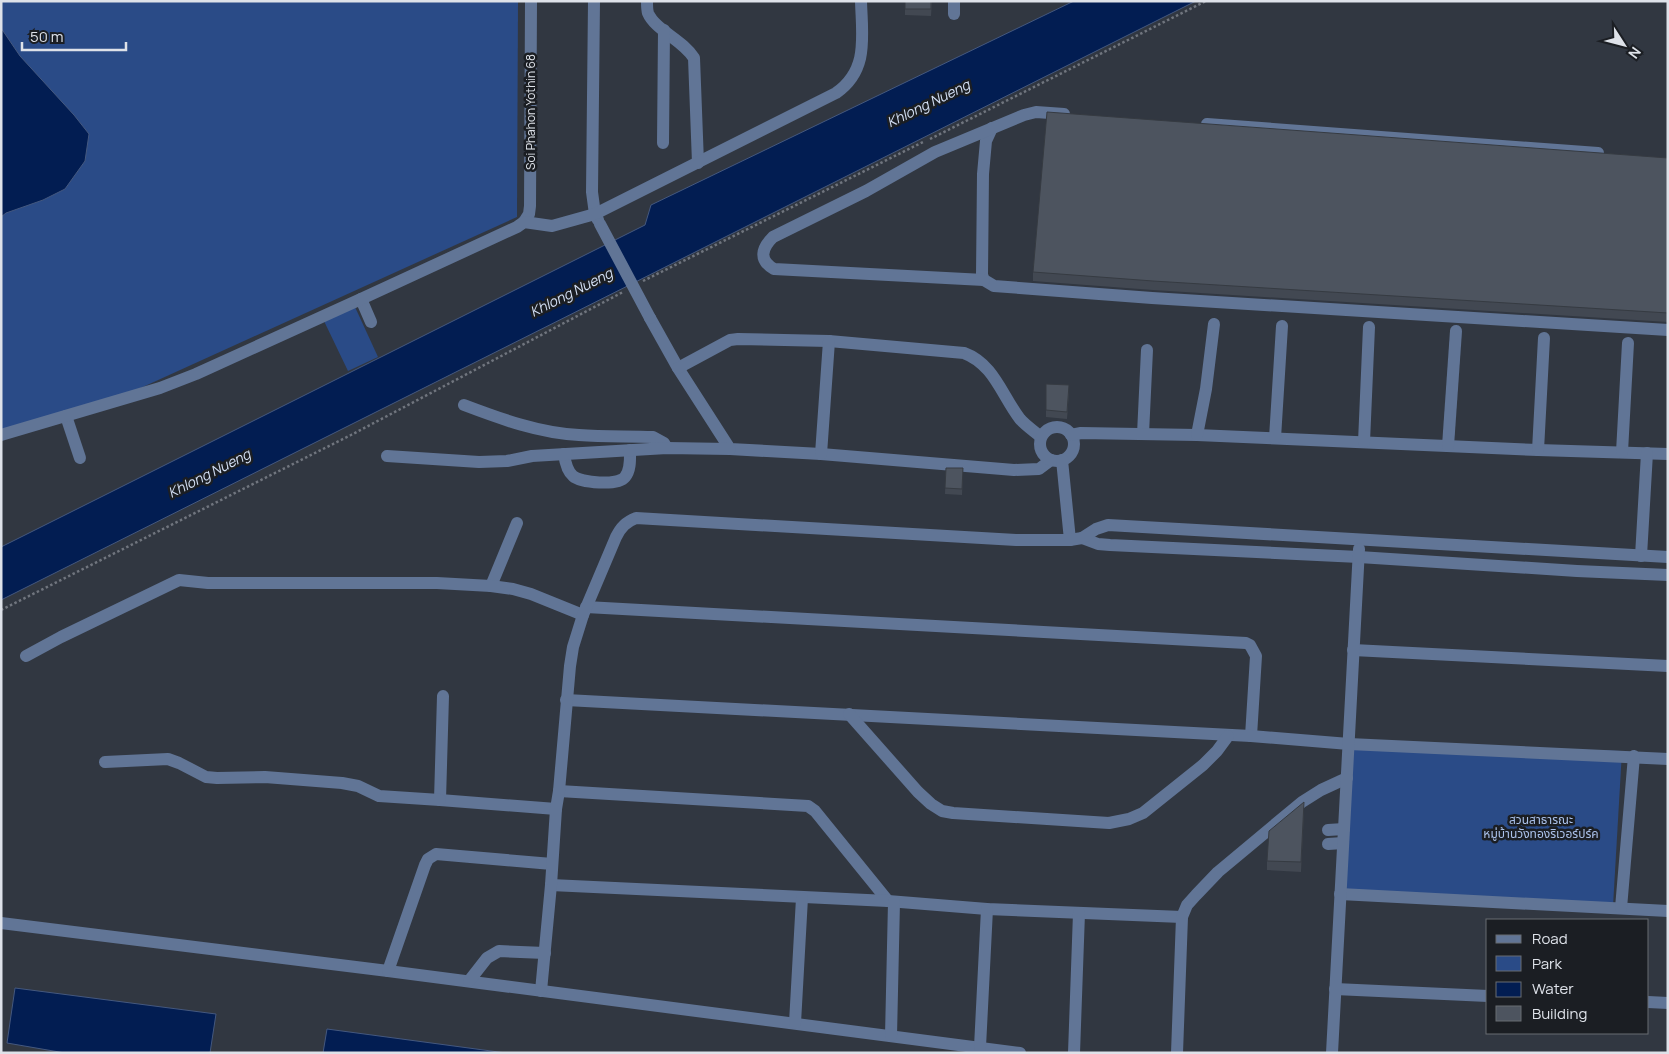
<svg xmlns="http://www.w3.org/2000/svg" width="1669" height="1054" viewBox="0 0 1669 1054" font-family="Manrope,'Noto Sans Thai',sans-serif">
<style>
.green{fill:#2a4b87}
.water{fill:#021d52;stroke:#44587f}
.lines{fill:none;stroke-linecap:round;stroke-linejoin:round}
.path{stroke:#70757e;stroke-width:2.5;stroke-dasharray:2.5 2.5;stroke-linecap:butt}
.minor{stroke:#617596;stroke-width:12}
.minor-bridge{stroke:#617596;stroke-width:12}
.wall{fill:#424852}
.shaded-wall{fill:#363b42}
.building{fill:#4d545f;stroke:#363b42}
.labels{text-anchor:middle;dominant-baseline:central;stroke-width:5;stroke-linejoin:round;paint-order:stroke}
.street-label{font-size:12px;fill:#dee2e9;stroke:#1b1e23}
.park-label{font-size:12px;fill:#abc2eb;stroke:#1b1e23}
.water-label{font-size:14px;font-style:italic;fill:#d5e1f6;stroke:#1b1e23}
</style>
<rect width="100%" height="100%" fill="#313741"/>
<g class="green">
<path d="M1 1H518L517 217 134 391 1 430Z"/>
<path d="M355 307 378 357 348 371 324 321Z"/>
<path d="M1352 743 1622 751 1613 906 1346 891Z"/>
</g>
<g class="water">
<path d="M1074 1H1196L1 600V547L645 225 651 205Z"/>
<path d="M1 28 20 56 74 115 89 134 85 161 65 189 43 200 6 213 1 217Z"/>
<path d="M15 988 216 1014 210 1053H65L7 1043Z"/>
<path d="M327 1029 506 1053H323Z"/>
</g>
<g class="lines">
<g class="path">
<path d="M930 139 1206 1"/>
<path d="M643 281 925 141"/>
<path d="M1 610 351 435 623 292"/>
</g>
<g class="minor">
<path d="M594 1 592 192 595 214 598 220"/>
<path d="M647 1C647 5 647 10 648 13 655 30 683 40 694 58L698 163"/>
<path d="M954 14V1"/>
<path d="M1207 124 1598 153"/>
<path d="M992 128 986 141 983 174 982 275 984 280 994 286 1152 298 1668 330"/>
<path d="M663 143 664 30"/>
<path d="M524 222 529 214 530 206 531 1"/>
<path d="M984 280 774 269C758 260 762 248 773 237L866 191 935 152 1024 115 1036 112 1064 114"/>
<path d="M361 299 371 322"/>
<path d="M650 318 678 368 730 449 821 454 1014 470 1039 469 1051 460"/>
<path d="M678 368 730 340 738 339 829 341 964 353C994 364 1002 396 1020 419 1026 426 1034 431 1041 437"/>
<path d="M464 405C501 419 539 433 579 435 604 437 628 436 653 437L664 443 667 448"/>
<path d="M66 416 80 458"/>
<circle cx="1057" cy="444" r="17"/>
<path d="M1143 434 1147 350"/>
<path d="M1 435 160 388 196 374 361 299 517 227 524 222 552 226 595 214 836 93C869 70 862 37 861 1"/>
<path d="M1071 435 1081 433 1197 435 1538 450 1668 454"/>
<path d="M1197 435 1206 389 1214 324"/>
<path d="M1275 438 1282 326"/>
<path d="M1364 442 1369 327"/>
<path d="M1448 446 1456 331"/>
<path d="M1538 450 1544 338"/>
<path d="M1622 452 1628 343"/>
<path d="M564 454C565 461 567 471 573 476 581 483 618 486 625 477 631 470 630 458 630 450"/>
<path d="M821 454 829 341"/>
<path d="M387 456 479 462 507 461 532 456 667 448 730 449"/>
<path d="M1062 460 1070 540"/>
<path d="M1082 538 1098 544 1110 545 1359 557 1577 571 1668 575"/>
<path d="M1641 556 1647 453"/>
<path d="M491 586 517 523"/>
<path d="M586 607 1246 643 1250 645 1256 656 1251 736"/>
<path d="M1353 650 1668 666"/>
<path d="M26 656 61 637 179 580 208 583H437L491 586 513 589 531 594 583 615"/>
<path d="M443 696 440 800 556 809"/>
<path d="M566 700 1251 736 1349 744 1668 759"/>
<path d="M849 714 918 792 931 804 942 811 953 813 1109 823 1129 819 1143 813 1203 765 1217 751 1228 736"/>
<path d="M105 762 168 759 179 763 206 777 217 778 265 777 342 783 358 786 379 796 440 800"/>
<path d="M559 791 808 806 815 811 888 901"/>
<path d="M1328 830 1344 829"/>
<path d="M1328 844 1343 843"/>
<path d="M551 885 888 901 987 909 1182 917"/>
<path d="M1340 894 1668 911"/>
<path d="M1621 908 1634 756"/>
<path d="M1 923 388 971 1020 1053"/>
<path d="M388 971 425 865 428 859 436 854 552 864"/>
<path d="M469 981 487 958 499 951 545 953"/>
<path d="M1335 989 1488 996"/>
<path d="M541 991 551 885 556 809 559 791 570 666 573 647 583 615 616 537C621 527 626 522 636 518L1016 540H1070L1082 538 1096 529 1108 525 1668 557"/>
<path d="M1648 1002 1668 1003"/>
<path d="M795 1023 802 898"/>
<path d="M891 1036 894 902"/>
<path d="M980 1047 987 909"/>
<path d="M1074 1053 1079 913"/>
<path d="M1177 1053 1182 917 1187 905 1196 895 1218 872 1302 802 1321 790 1347 778"/>
<path d="M1332 1053 1359 549"/>
</g>
<path class="minor-bridge" d="M600 224 650 318"/>
</g>
<g class="wall">
<path d="M905 1H932L931 16 905 15Z"/>
<path d="M1668 158V322L1153 290 1033 281V272Z"/>
<path d="M1046 384 1069 391 1067 419 1046 417Z"/>
<path d="M946 468H963L962 495 945 494Z"/>
<path d="M1304 811 1301 872 1267 870V861Z"/>
</g>
<path class="shaded-wall" d="M1304 802V811L1301 872V862Z"/>
<g class="building">
<rect x="905" y="1" width="26" height="8"/>
<path d="M1047 112 1668 158V313L1153 281 1033 272Z"/>
<path d="M1046 384 1069 385 1067 412 1046 410Z"/>
<path d="M946 468H963L962 489 945 488Z"/>
<path d="M1304 802 1301 862 1267 861 1269 831Z"/>
</g>
<g class="labels">
<g class="street-label">
<text transform="translate(530 112) rotate(-90)">Soi Phahon Yothin 68</text>
</g>
<g class="park-label">
<text x="1541" y="819">สวนสาธารณะ<tspan x="1541" dy="14">หมู่บ้านวังทองริเวอร์ปร์ค</tspan></text>
</g>
<g class="water-label">
<text transform="translate(928 103) rotate(-26)">Khlong Nueng</text>
<text transform="translate(571 292) rotate(-27)">Khlong Nueng</text>
<text transform="translate(209 473) rotate(-27)">Khlong Nueng</text>
</g>
</g>
<rect width="1669" height="1054" fill="none" stroke="#dee2e9" stroke-width="5"/>
<rect x="1486" y="919" width="162" height="115" fill="#1b1e23" stroke="#696c72"/>
<rect x="1496" y="935" width="25" height="8" fill="#617596" stroke="#696c72"/>
<text x="1532" y="944" font-size="15" fill="#dee2e9">Road</text>
<rect x="1496" y="956" width="25" height="15" fill="#2a4b87" stroke="#696c72"/>
<text x="1532" y="969" font-size="15" fill="#dee2e9">Park</text>
<rect x="1496" y="982" width="25" height="15" fill="#021d52" stroke="#696c72"/>
<text x="1532" y="994" font-size="15" fill="#dee2e9">Water</text>
<rect x="1496" y="1006" width="25" height="15" fill="#4d545f" stroke="#696c72"/>
<text x="1532" y="1019" font-size="15" fill="#dee2e9">Building</text>
<g transform="translate(1624 45) rotate(126)" stroke="#1b1e23" stroke-width="4" paint-order="stroke">
<path d="M0-4L9 19L0 12L-9 19Z" fill="#dee2e9"/>
<text y="-8" font-size="14" font-weight="bold" text-anchor="middle" fill="#dee2e9">N</text>
</g>
<path d="M22 42v8h104v-8" fill="none" stroke="#dee2e9" stroke-width="2.5"/>
<text x="30" y="42" font-size="15" fill="#dee2e9" stroke="#1b1e23" stroke-width="4" paint-order="stroke">50 m</text>
</svg>
